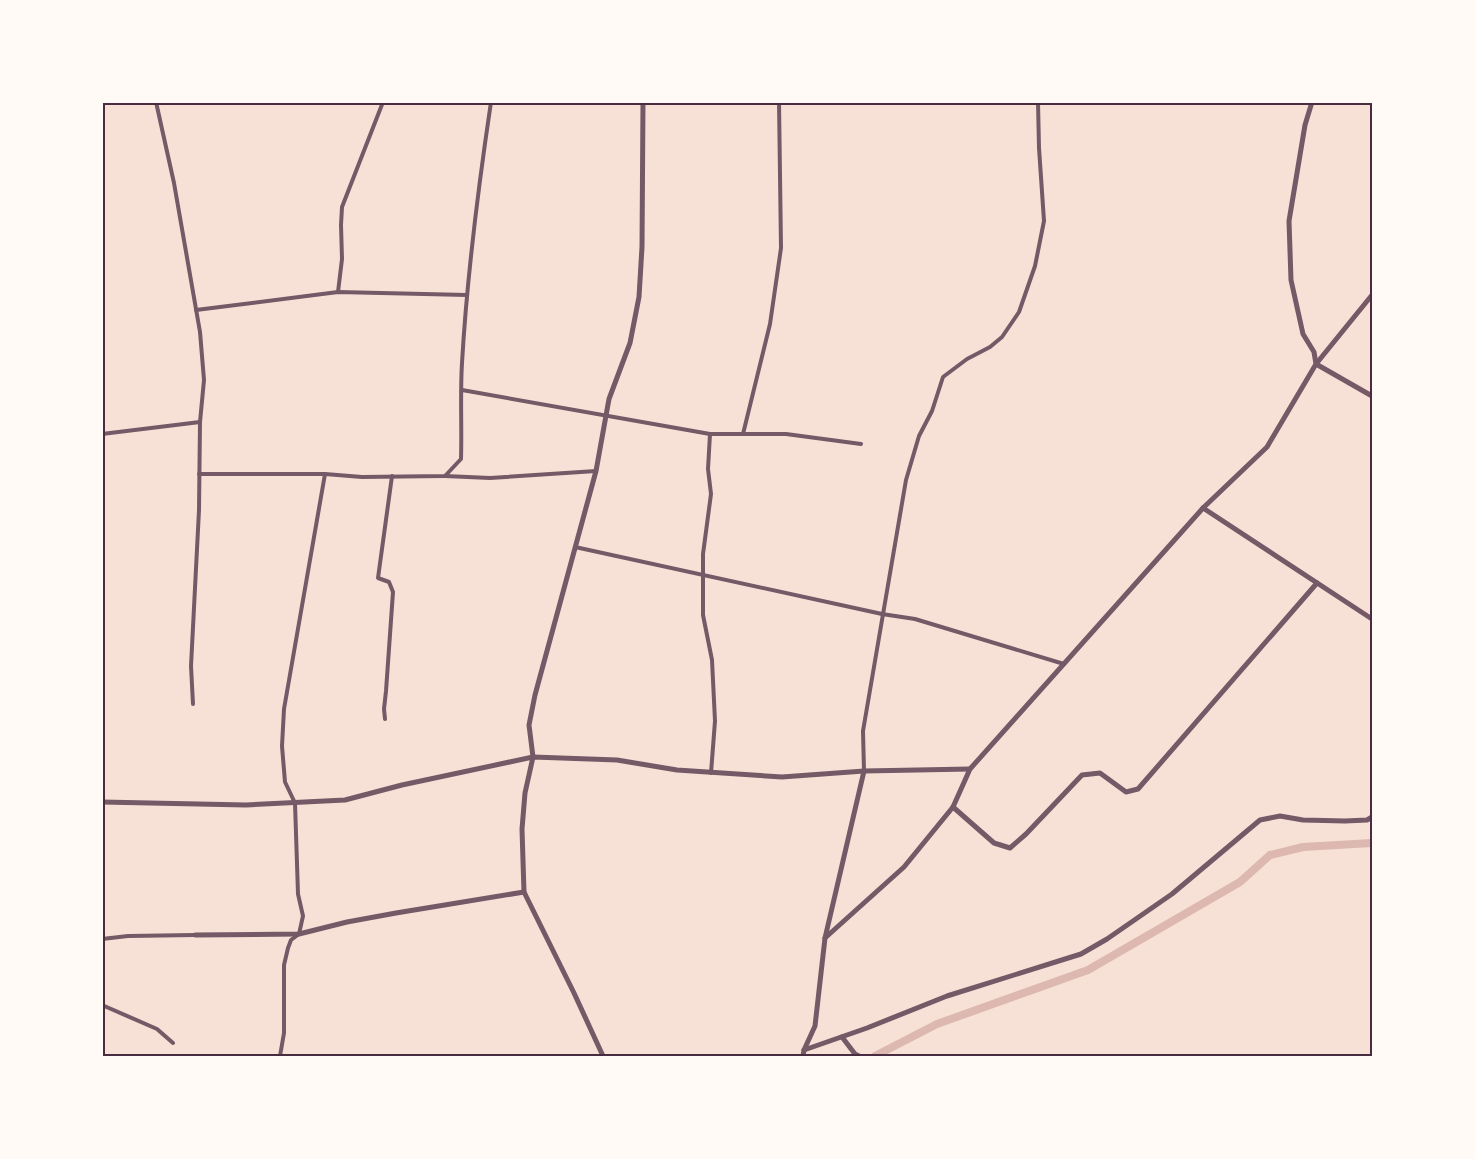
<svg xmlns="http://www.w3.org/2000/svg" width="1475" height="1159" viewBox="0 0 1475 1159" font-family="'Alegreya Sans',sans-serif">
<style>
.lines{fill:none;stroke-linecap:round;stroke-linejoin:round}
.stream{stroke:#dcb8b0;stroke-width:8}
.service{stroke:#755966;stroke-width:4}
.minor{stroke:#755966;stroke-width:5}
.neatline{fill:none;stroke:#4a2c40;stroke-width:2}
</style>
<rect width="100%" height="100%" fill="#f7e1d7"/>
<g class="lines">
<path class="stream" d="M875 1056 937 1024 1088 970 1240 882 1270 855 1303 847 1372 843"/>
<g class="service">
<path d="M156 102 174 183 200 332 204 380 200 422 199 510 191 666 193 704"/>
<path d="M338 292 342 259 341 225 342 207 383 102"/>
<path d="M196 310 338 292 467 295"/>
<path d="M462 390 710 434H786L861 444"/>
<path d="M102 434 200 422"/>
<path d="M710 434 708 469 711 494 703 554V615L712 660 715 721 711 773"/>
<path d="M743 434 770 324 781 248 779 102"/>
<path d="M199 474H325L362 477 445 476 461 459C462 427 460 395 462 363 467 276 478 189 491 102"/>
<path d="M445 476 490 478 596 471"/>
<path d="M575 547 882 614 915 619 1064 664"/>
<path d="M385 719 384 709 386 691 393 592 389 582 378 578 392 476"/>
<path d="M864 771 863 731 906 480 919 436 932 411 943 377 967 359 990 347 1002 337 1019 312 1035 266 1044 221 1039 148 1038 102"/>
<path d="M102 939 128 936 195 935"/>
<path d="M102 1005 157 1029 173 1043"/>
<path d="M280 1056 284 1033V965L288 948 291 940 299 934 303 916 298 894 295 803 285 782 282 746 284 709 325 474"/>
</g>
<g class="minor">
<path d="M1372 295 1316 364 1372 396"/>
<path d="M1203 508 1372 619"/>
<path d="M102 802 246 805 345 800 402 785 533 757 617 760 677 770 782 777 864 771 970 769"/>
<path d="M953 807 994 843 1010 848 1026 834 1082 775 1100 773 1126 792 1138 789 1317 583"/>
<path d="M195 935 299 934 347 922 396 913 524 892"/>
<path d="M825 938 904 867 953 807 970 769 1203 508 1267 447 1316 364 1314 352 1303 334 1291 280 1289 221 1305 125 1312 102"/>
<path d="M842 1037 855 1054 859 1056"/>
<path d="M804 1050 867 1028 947 996 1081 954 1107 939 1172 894 1260 820 1280 816 1303 820 1345 821 1367 820 1372 817"/>
<path d="M603 1056 574 993 524 892 522 829 525 793 533 757 529 725 535 695 596 471 609 399 630 343 639 297 642 247 643 102"/>
<path d="M803 1056 804 1050 815 1026 825 938 864 771"/>
</g>
</g>
<rect width="1475" height="1159" fill="none" stroke="#fffaf5" stroke-width="208"/>
<rect x="104" y="104" width="1267" height="951" class="neatline"/>
</svg>
